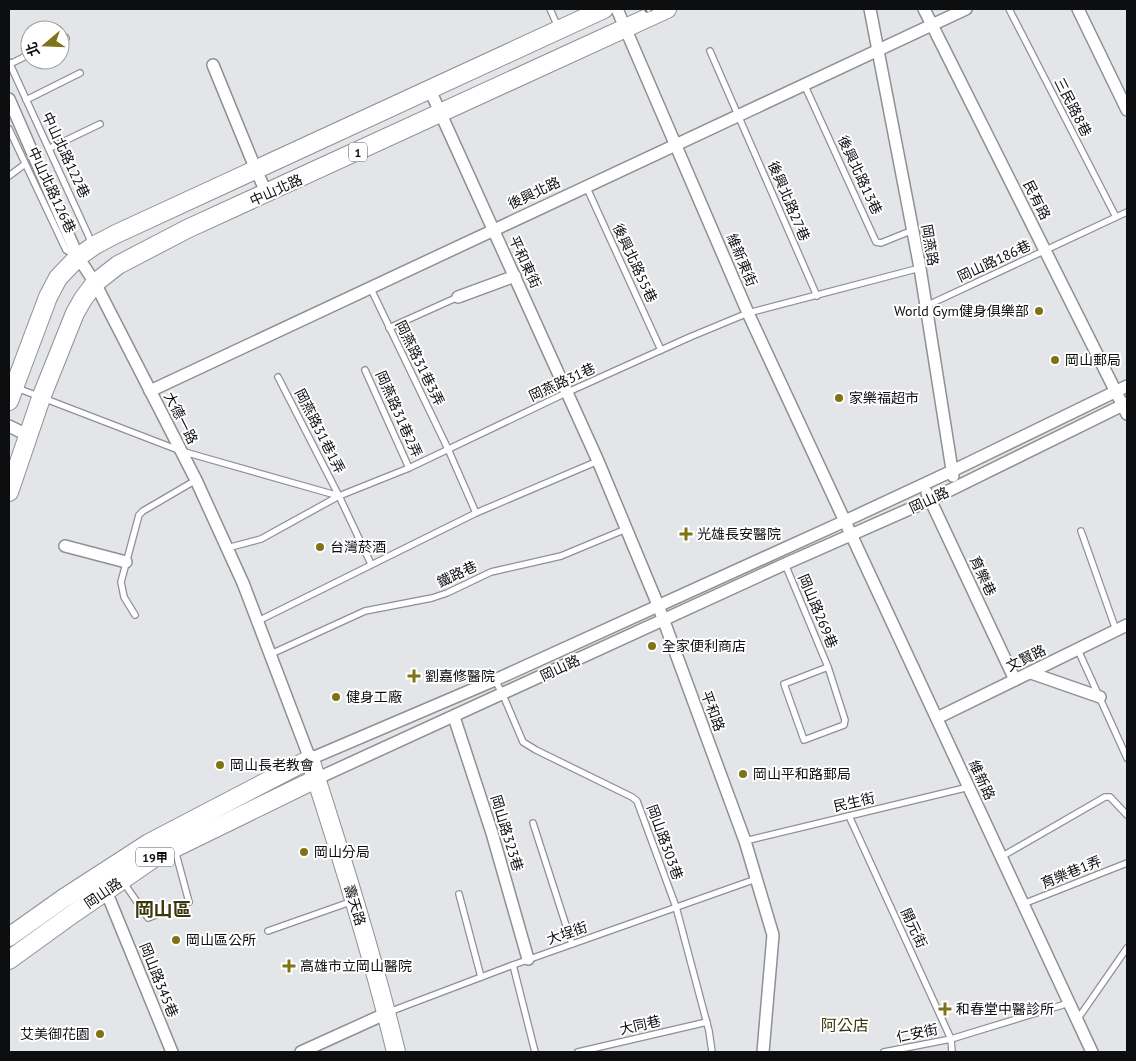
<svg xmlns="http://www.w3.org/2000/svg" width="1136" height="1061" viewBox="0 0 1136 1061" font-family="'PT Sans','Noto Sans TC',sans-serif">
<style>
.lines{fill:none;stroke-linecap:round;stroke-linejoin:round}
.service-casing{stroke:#8e9094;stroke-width:8}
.minor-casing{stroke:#8e9094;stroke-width:14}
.primary-casing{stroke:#8e9094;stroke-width:20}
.service{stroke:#fff;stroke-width:5.5}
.minor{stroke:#fff;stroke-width:11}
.primary{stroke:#fff;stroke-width:18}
.rail-casing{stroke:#7c7e81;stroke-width:5.5}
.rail{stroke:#fff;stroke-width:4;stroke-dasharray:11;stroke-linecap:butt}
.poi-dot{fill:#7e7416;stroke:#fff;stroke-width:2}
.labels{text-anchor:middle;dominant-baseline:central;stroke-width:4;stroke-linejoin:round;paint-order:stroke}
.shield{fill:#fff;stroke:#565657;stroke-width:1}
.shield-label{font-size:12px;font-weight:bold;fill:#0d0e0f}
.street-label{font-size:14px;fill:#0d0e0f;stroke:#fff}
.poi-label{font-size:14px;fill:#0d0e0f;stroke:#fff;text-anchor:start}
.quarter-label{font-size:16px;fill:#3b370c;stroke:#fff}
.district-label{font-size:19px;font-weight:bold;fill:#3b370c;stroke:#fff}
</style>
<rect width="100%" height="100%" fill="#e3e5e9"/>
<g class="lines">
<defs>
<g id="service">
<path d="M550 9 558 27"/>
<path d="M1009 9 1116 217"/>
<path d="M60 41 66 38"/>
<path d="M710 51 817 296"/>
<path d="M9 62 90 239 88 243"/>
<path d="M10 64 30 54"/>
<path d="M804 84 876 242 881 243 913 230"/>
<path d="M26 100 80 73"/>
<path d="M9 129 66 250 76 256"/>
<path d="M50 148 100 124"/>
<path d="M9 176 25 164"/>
<path d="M586 186 661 350"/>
<path d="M370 287 448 449 476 513"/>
<path d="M926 306 1127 212"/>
<path d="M389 328 458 297"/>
<path d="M365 370 409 468"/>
<path d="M278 377 339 496 371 564"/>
<path d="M17 388 181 451 339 496"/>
<path d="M1081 531 1116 630"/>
<path d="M227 548 261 539 339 496 409 468 568 392 690 337 748 313 920 268"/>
<path d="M785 564 828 667 845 720 844 725 804 740 784 684 828 667"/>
<path d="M135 615 124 597 121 582 139 515 143 511 196 480"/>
<path d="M258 621 476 513 598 461"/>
<path d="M1078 650 1127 758"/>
<path d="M271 654 365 611 432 598 447 593 491 572 561 556 626 529"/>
<path d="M495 680 503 695 523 742 536 750 632 797 637 801 676 907 709 1031 712 1052"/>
<path d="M849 816 951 1039 952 1052"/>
<path d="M533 823 572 944"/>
<path d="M745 841 969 787"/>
<path d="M1001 857 1105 797H1110L1127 815"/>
<path d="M124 883 148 918 189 902 175 850"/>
<path d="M459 894 481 977"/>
<path d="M1023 904 1127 863"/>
<path d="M268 931 353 901"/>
<path d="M513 965 535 1052"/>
<path d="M389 1012 513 965 756 879"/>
<path d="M1077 1020 1127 948"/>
<path d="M578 1052 707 1022"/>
<path d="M884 1052 951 1039 1069 1003"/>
</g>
<g id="minor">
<path d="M617 9 748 313 1092 1052"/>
<path d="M870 9 920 268 953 476"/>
<path d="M924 9 1127 414"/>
<path d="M1078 9 1127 110"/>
<path d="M213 65 256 170 267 194"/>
<path d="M430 90 598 461 658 605 745 841 773 935 763 1052"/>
<path d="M9 99 78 257 95 283 196 480 243 583 310 759 495 680 845 521 952 471 1127 386"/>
<path d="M458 297 515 276"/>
<path d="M150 391 966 9"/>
<path d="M9 426 29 436"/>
<path d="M927 493 1015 680"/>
<path d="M65 546 126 562"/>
<path d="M1031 673 1100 697"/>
<path d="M454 717 492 833 528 959"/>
<path d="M937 718 1127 625"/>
<path d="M316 779 785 564 930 500 1127 403"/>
<path d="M106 891 172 1052"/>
<path d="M301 1052 387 1013"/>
</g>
<g id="primary">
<path d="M9 401 48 297 58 278 78 257 95 245 116 234 604 9"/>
<path d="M9 492 41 398 75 313 83 299 95 283 118 265 187 229 667 9"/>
<path d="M9 937 64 898 149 843 310 759C341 856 372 953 396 1052"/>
<path d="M9 960 74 913 154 858 316 779"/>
</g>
</defs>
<use href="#service" class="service-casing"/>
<use href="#minor" class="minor-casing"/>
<use href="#primary" class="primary-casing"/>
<use href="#service" class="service"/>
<use href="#minor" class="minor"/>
<use href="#primary" class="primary"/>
<defs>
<path id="rail" d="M647 10 650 9"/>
</defs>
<use href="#rail" class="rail-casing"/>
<use href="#rail" class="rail"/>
</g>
<g class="poi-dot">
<circle cx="1039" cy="311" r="5"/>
<circle cx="1055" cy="360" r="5"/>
<circle cx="839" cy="398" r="5"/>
<path d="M683.5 526.5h5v5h5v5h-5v5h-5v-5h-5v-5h5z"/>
<circle cx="320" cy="547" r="5"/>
<circle cx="652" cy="646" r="5"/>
<path d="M411.5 668.5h5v5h5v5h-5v5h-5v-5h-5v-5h5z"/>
<circle cx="336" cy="697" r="5"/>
<circle cx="220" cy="765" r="5"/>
<circle cx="743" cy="774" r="5"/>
<circle cx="304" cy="852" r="5"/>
<circle cx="176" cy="940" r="5"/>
<path d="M286.5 958.5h5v5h5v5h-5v5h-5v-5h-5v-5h5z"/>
<path d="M942.5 1001.5h5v5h5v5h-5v5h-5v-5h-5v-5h5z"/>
<circle cx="100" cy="1034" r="5"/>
</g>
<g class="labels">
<g class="shield">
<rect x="349" y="142.5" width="18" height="19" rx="4"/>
<rect x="136" y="847.5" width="38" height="19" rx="4"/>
</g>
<g class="shield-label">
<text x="358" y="152">1</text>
<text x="155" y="857">19甲</text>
</g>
<g class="street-label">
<text transform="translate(1073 107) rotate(63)">三民路8巷</text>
<text transform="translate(66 155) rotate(65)">中山北路122巷</text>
<text transform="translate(860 175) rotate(65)">後興北路13巷</text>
<text transform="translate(52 190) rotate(65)">中山北路126巷</text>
<text transform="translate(276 190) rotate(-24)">中山北路</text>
<text transform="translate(534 193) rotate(-25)">後興北路</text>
<text transform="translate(1037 200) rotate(63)">民有路</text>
<text transform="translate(789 201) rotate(67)">後興北路27巷</text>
<text transform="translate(930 245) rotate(80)">岡燕路</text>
<text transform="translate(742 260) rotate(67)">維新東街</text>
<text transform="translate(994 261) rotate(-25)">岡山路186巷</text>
<text transform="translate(525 262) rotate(65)">平和東街</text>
<text transform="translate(635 263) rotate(65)">後興北路55巷</text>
<text transform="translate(420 363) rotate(64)">岡燕路31巷3弄</text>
<text transform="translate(562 382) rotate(-25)">岡燕路31巷</text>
<text transform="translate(399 414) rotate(66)">岡燕路31巷2弄</text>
<text transform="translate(181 418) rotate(63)">大德一路</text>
<text transform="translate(320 431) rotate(63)">岡燕路31巷1弄</text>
<text transform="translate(929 500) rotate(-25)">岡山路</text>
<text transform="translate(457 574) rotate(-25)">鐵路巷</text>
<text transform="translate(983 576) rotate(65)">育樂巷</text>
<text transform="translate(818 611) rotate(67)">岡山路269巷</text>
<text transform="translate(1026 658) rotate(-26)">文賢路</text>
<text transform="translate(560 668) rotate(-25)">岡山路</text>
<text transform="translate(713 711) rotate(70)">平和路</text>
<text transform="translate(982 780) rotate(65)">維新路</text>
<text transform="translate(854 802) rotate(-13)">民生街</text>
<text transform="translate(507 833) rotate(73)">岡山路323巷</text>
<text transform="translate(665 842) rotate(70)">岡山路303巷</text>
<text transform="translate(1071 872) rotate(-22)">育樂巷1弄</text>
<text transform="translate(103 893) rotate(-34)">岡山路</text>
<text transform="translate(355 905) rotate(73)">壽天路</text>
<text transform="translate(914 928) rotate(65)">開元街</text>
<text transform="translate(567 933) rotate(-19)">大埕街</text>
<text transform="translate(159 980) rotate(68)">岡山路345巷</text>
<text transform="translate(640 1025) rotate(-13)">大同巷</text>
<text transform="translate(917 1033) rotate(-12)">仁安街</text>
</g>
<g class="poi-label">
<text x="1029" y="311" text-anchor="end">World Gym健身俱樂部</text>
<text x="1065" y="360">岡山郵局</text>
<text x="849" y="398">家樂福超市</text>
<text x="697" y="534">光雄長安醫院</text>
<text x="330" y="547">台灣菸酒</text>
<text x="662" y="646">全家便利商店</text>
<text x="425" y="676">劉嘉修醫院</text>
<text x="346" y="697">健身工廠</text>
<text x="230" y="765">岡山長老教會</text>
<text x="753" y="774">岡山平和路郵局</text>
<text x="314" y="852">岡山分局</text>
<text x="186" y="940">岡山區公所</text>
<text x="300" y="966">高雄市立岡山醫院</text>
<text x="956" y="1009">和春堂中醫診所</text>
<text x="90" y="1034" text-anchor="end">艾美御花園</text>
</g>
<g class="quarter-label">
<text x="845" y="1025">阿公店</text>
</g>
<g class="district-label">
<text x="163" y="909">岡山區</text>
</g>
</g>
<rect width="1136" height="1061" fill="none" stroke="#0d0e0f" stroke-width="20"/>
<g transform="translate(45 45) rotate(251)"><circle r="24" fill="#ffffff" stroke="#9e9f9f"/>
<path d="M0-4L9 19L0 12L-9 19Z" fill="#7e7416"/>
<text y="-8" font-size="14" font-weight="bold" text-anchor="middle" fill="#0d0e0f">北</text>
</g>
</svg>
